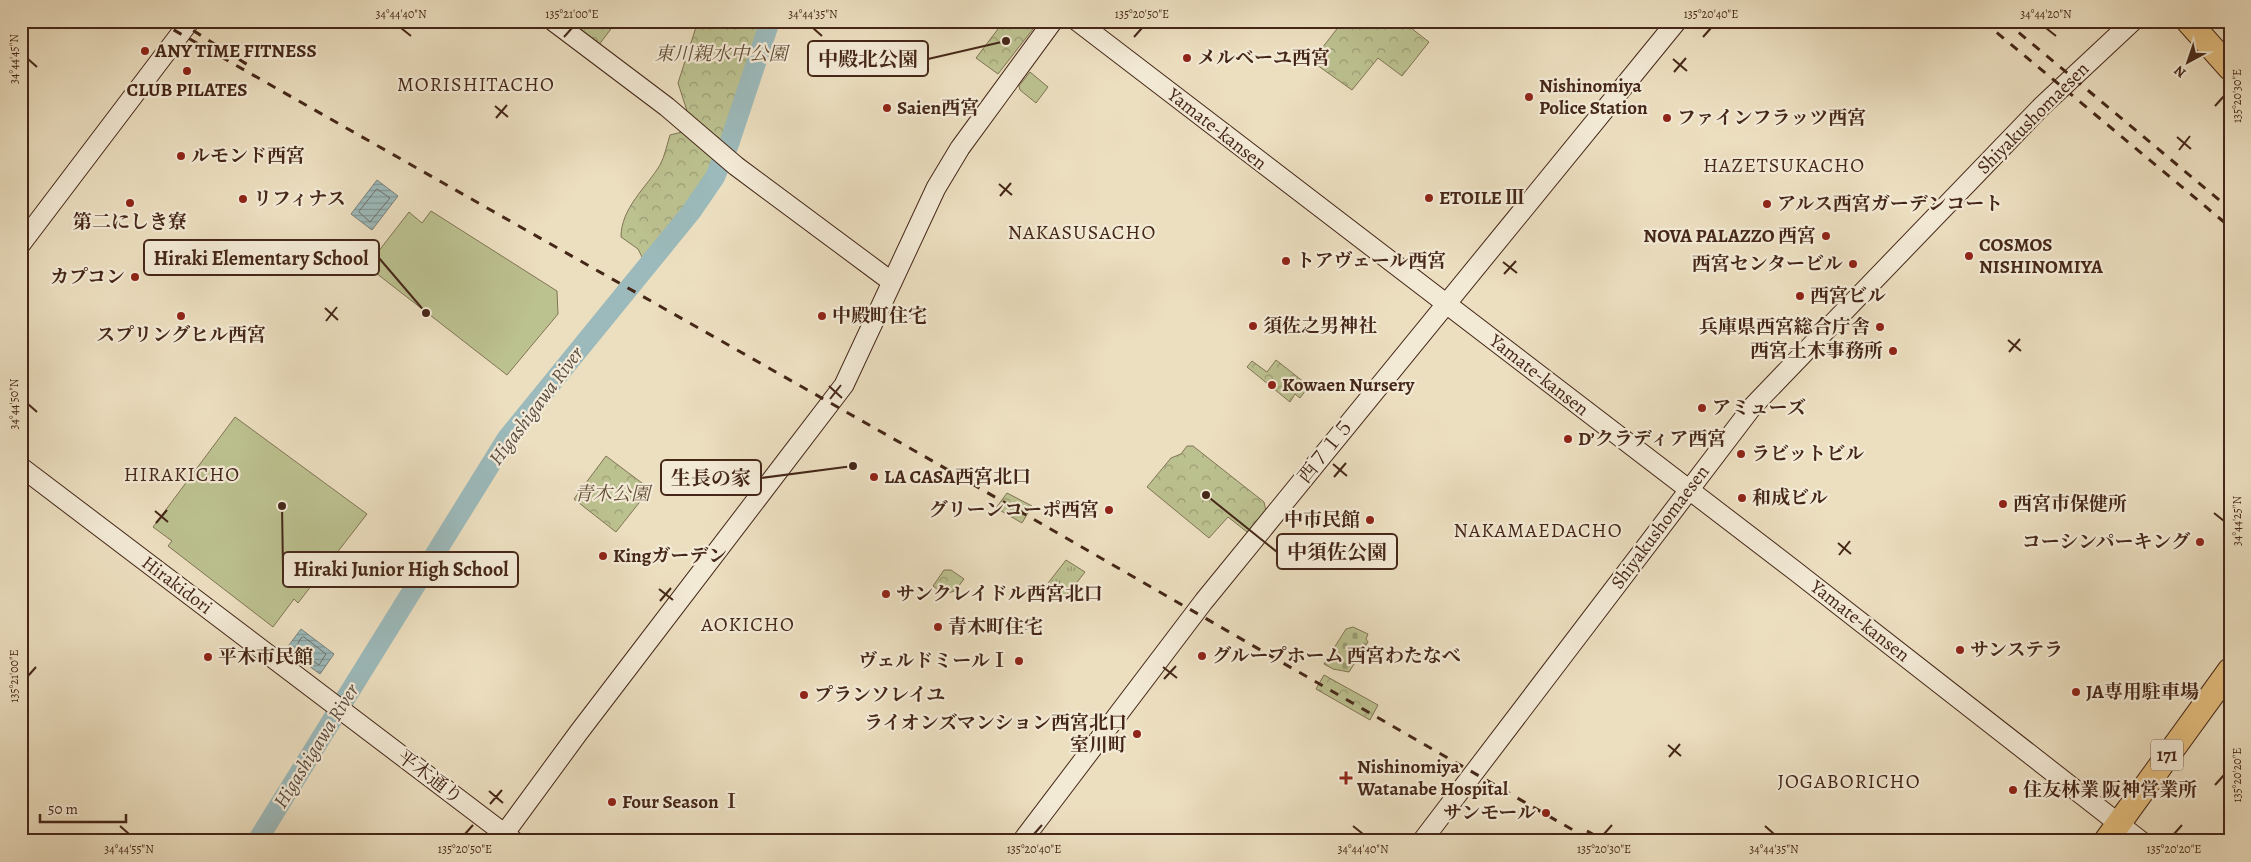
<svg xmlns="http://www.w3.org/2000/svg" width="2251" height="862" viewBox="0 0 2251 862" font-family="Alegreya,'Noto Serif JP',serif">
<style>
.grass{fill:url(#grass-tufts);stroke:#807454}
.cemetery{fill:url(#cemetery-stones);stroke:#807454}
.park{fill:url(#park-crowns);stroke:#807454}
.garden{fill:#bcc190;stroke:#807454}
.water{fill:url(#water-rules);stroke:#797f7a}
.lines{fill:none;stroke-linecap:round;stroke-linejoin:round}
.shore{stroke:#70706a;stroke-width:1}
.river{stroke:#9cbabb;stroke-width:20}
.secondary-casing{stroke:#452718;stroke-width:21}
.highway-casing{stroke:#452718;stroke-width:26}
.secondary{stroke:#f3ead6;stroke-width:19}
.highway{stroke:#e6c080;stroke-width:24}
.rail{stroke:#452718;stroke-width:3;stroke-dasharray:9 9;stroke-linecap:butt}
.ticks{fill:none;stroke:#452718;stroke-width:2}
.poi-dot{fill:#8f2418;stroke:#f3ead6;stroke-width:2}
.labels{text-anchor:middle;dominant-baseline:central;stroke-width:4.5;stroke-linejoin:round;paint-order:stroke}
.shield{fill:#f3ead6;stroke:#796251;stroke-width:1}
.shield-label{font-size:18px;font-weight:bold;fill:#452718}
.poi-label{font-size:19px;font-weight:bold;fill:#452718;stroke:#f3ead6;text-anchor:start}
.park-label{font-size:19px;font-style:italic;fill:#634e36;stroke:#f3ead6}
.street-label{font-size:19px;fill:#452718;stroke:#f3ead6}
.neighbourhood-label{font-size:20px;letter-spacing:1px;fill:#452718;stroke:#f3ead6}
.water-label{font-size:20px;font-style:italic;fill:#5b4c41;stroke:#f3ead6}
.leader{fill:none;stroke:#452718;stroke-width:2}
.callout-dot{fill:#452718;stroke:#f3ead6;stroke-width:2}
.callout{fill:#f3ead6;stroke:#452718;stroke-width:2}
.callout-label{font-size:20px;text-anchor:middle;font-weight:bold;fill:#452718}
.neatline{fill:none;stroke:#452718;stroke-width:2}
.ticks-label{font-size:12px;text-anchor:middle;fill:#452718}
</style>
<defs>
<pattern id="grass-tufts" width="24" height="20" patternUnits="userSpaceOnUse" patternTransform="scale(1.25)"><rect width="24" height="20" fill="#bcc190"/><path d="M3 7l-1-3M5 7V3M7 7l1-3M15 17l-1-3M17 17v-4M19 17l1-3" fill="none" stroke="#9b9d75"/></pattern>
<pattern id="cemetery-stones" width="16" height="16" patternUnits="userSpaceOnUse" patternTransform="scale(1.25)"><rect width="16" height="16" fill="#bcc190"/><path d="M2 7V4a2 2 0 0 1 4 0v3zM10 15v-3a2 2 0 0 1 4 0v3z" fill="#9b9d75"/></pattern>
<pattern id="park-crowns" width="20" height="18" patternUnits="userSpaceOnUse" patternTransform="scale(1.25)"><rect width="20" height="18" fill="#bcc190"/><path d="M2 6a3 3 0 1 1 6 0M12 15a3 3 0 1 1 6 0" fill="none" stroke="#9b9d75"/></pattern>
<pattern id="water-rules" width="6" height="5" patternUnits="userSpaceOnUse" patternTransform="scale(1.25)"><rect width="6" height="5" fill="#9cbabb"/><path d="M0 2.5h6" fill="none" stroke="#819797"/></pattern>
</defs>
<rect width="100%" height="100%" fill="#ecdfc0"/>
<filter id="stains"><feTurbulence type="fractalNoise" baseFrequency=".004" numOctaves="4"/><feColorMatrix values="0 0 0 0 .2 0 0 0 0 .09 0 0 0 0 .02 0 0 0 .5 -.17"/></filter>
<radialGradient id="worn" r=".72"><stop offset=".6" stop-color="#630" stop-opacity="0"/><stop offset="1" stop-color="#630" stop-opacity=".3"/></radialGradient>
<path class="grass" d="M1066 560 1085 572 1064 599 1045 587Z"/>
<path class="cemetery" d="M1353 627 1368 634 1366 639 1368 642 1349 672 1333 669 1324 664 1346 629Z"/>
<g class="park">
<path d="M566 21H617L598 46Z"/>
<path d="M698 21H765L724 142 688 114 678 83Z"/>
<path d="M1004 21H1035L1036 25 998 74 976 58Z"/>
<path d="M1343 21H1402L1429 42 1402 76 1378 58 1352 90 1317 65 1316 56Z"/>
<path d="M682 132 717 162C699 199 669 230 644 261L638 249 621 237C621 208 646 188 660 165 665 156 667 144 670 135Z"/>
<path d="M1276 360 1309 386 1300 398 1295 394 1290 402 1247 367 1252 361 1267 372Z"/>
<path d="M1187 446H1193L1264 502 1266 511 1247 532 1228 517 1209 538 1147 487 1171 458 1181 454Z"/>
<path d="M606 456 650 489 616 532 574 499Z"/>
<path d="M1007 493 1032 506 1022 523 996 508Z"/>
<path d="M944 570H951L964 579 955 591 944 594 933 586Z"/>
<path d="M1324 675 1378 705 1370 720 1316 689Z"/>
</g>
<g class="garden">
<path d="M1030 72 1048 87 1036 103 1020 90 1019 86Z"/>
<path d="M431 211 557 291 558 314 507 375 367 266 409 212 422 223Z"/>
<path d="M235 417 367 514 298 603 294 599 273 627 168 546 172 541 153 527Z"/>
</g>
<g class="water">
<path d="M377 180 398 196 372 230 351 214Z"/>
<path d="M301 629 334 654 320 674 286 649Z"/>
</g>
<g class="lines">
<g class="shore">
<path d="M377 189 390 198 370 222 359 212Z"/>
<path d="M304 637 326 654 319 665 295 649 301 638Z"/>
</g>
<path class="river" d="M257 841 507 438 691 212 715 177 729 144 770 21"/>
<defs>
<g id="secondary">
<path d="M553 21 667 107 736 166 892 282"/>
<path d="M1077 21 1794 570 2141 841"/>
<path d="M21 244 190 21"/>
<path d="M21 467 514 841"/>
<path d="M499 841 579 732 844 385 936 188 960 148 1053 21"/>
<path d="M1022 841 1204 601 1677 21"/>
<path d="M1422 841 1753 406 2041 107 2133 21"/>
</g>
<g id="highway">
<path d="M2188 21 2230 68"/>
<path d="M2106 841 2230 670"/>
</g>
</defs>
<use href="#secondary" class="secondary-casing"/>
<use href="#highway" class="highway-casing"/>
<use href="#secondary" class="secondary"/>
<use href="#highway" class="highway"/>
<g class="rail">
<path d="M158 21 922 455 1592 841"/>
<path d="M178 21 248 65"/>
<path d="M1983 21 2230 227"/>
<path d="M2005 21 2230 209"/>
<path d="M1587 831 1605 841"/>
</g>
</g>
<path class="ticks" d="M401 28 411 36M813 28 822 36M2046 28 2056 36M564 37 572 28M1134 37 1142 28M1703 37 1711 28M28 59 37 67M1673 59 1687 71M1674 72 1686 58M495 106 508 117M2215 106 2224 96M496 118 507 105M2177 137 2191 149M2179 150 2190 136M999 184 1012 195M1000 196 1011 183M1503 262 1517 273M1504 274 1516 261M325 308 338 320M326 321 337 307M2008 340 2021 351M2009 352 2020 339M829 386 842 398M830 399 841 385M28 404 37 412M1333 464 1347 476M1334 477 1346 463M155 511 168 522M2214 513 2224 521M156 523 167 510M1838 543 1851 554M1839 555 1850 541M659 589 673 600M660 601 671 588M1163 667 1177 678M28 676 36 667M1164 679 1176 666M1668 745 1681 756M1669 757 1680 744M2215 785 2224 775M489 791 503 803M490 804 502 790M120 826 129 834M1353 826 1363 834M1765 826 1774 834M465 834 473 825M1034 834 1042 825M1604 834 1612 825M2174 834 2182 825"/>
<g class="poi-dot">
<circle cx="145" cy="51" r="5"/>
<circle cx="1187" cy="58" r="5"/>
<circle cx="187" cy="71" r="5"/>
<circle cx="1529" cy="97" r="5"/>
<circle cx="887" cy="108" r="5"/>
<circle cx="1667" cy="118" r="5"/>
<circle cx="181" cy="156" r="5"/>
<circle cx="1429" cy="198" r="5"/>
<circle cx="243" cy="199" r="5"/>
<circle cx="130" cy="203" r="5"/>
<circle cx="1767" cy="204" r="5"/>
<circle cx="1826" cy="236" r="5"/>
<circle cx="1969" cy="256" r="5"/>
<circle cx="1286" cy="261" r="5"/>
<circle cx="1853" cy="264" r="5"/>
<circle cx="135" cy="277" r="5"/>
<circle cx="1800" cy="296" r="5"/>
<circle cx="181" cy="316" r="5"/>
<circle cx="822" cy="316" r="5"/>
<circle cx="1253" cy="326" r="5"/>
<circle cx="1880" cy="327" r="5"/>
<circle cx="1893" cy="351" r="5"/>
<circle cx="1272" cy="385" r="5"/>
<circle cx="1702" cy="408" r="5"/>
<circle cx="1568" cy="439" r="5"/>
<circle cx="1741" cy="454" r="5"/>
<circle cx="874" cy="477" r="5"/>
<circle cx="1742" cy="498" r="5"/>
<circle cx="2003" cy="504" r="5"/>
<circle cx="1109" cy="510" r="5"/>
<circle cx="1370" cy="520" r="5"/>
<circle cx="2200" cy="542" r="5"/>
<circle cx="603" cy="556" r="5"/>
<circle cx="886" cy="594" r="5"/>
<circle cx="938" cy="627" r="5"/>
<circle cx="1960" cy="650" r="5"/>
<circle cx="1202" cy="656" r="5"/>
<circle cx="208" cy="657" r="5"/>
<circle cx="1019" cy="661" r="5"/>
<circle cx="2076" cy="692" r="5"/>
<circle cx="804" cy="695" r="5"/>
<circle cx="1137" cy="734" r="5"/>
<path d="M1343.5 770.5h5v5h5v5h-5v5h-5v-5h-5v-5h5z"/>
<circle cx="2013" cy="790" r="5"/>
<circle cx="612" cy="802" r="5"/>
<circle cx="1546" cy="813" r="5"/>
</g>
<g class="labels">
<rect class="shield" x="2151" y="739.5" width="32" height="31" rx="4"/>
<g class="shield-label">
<text x="2167" y="755">171</text>
</g>
<g class="poi-label">
<text x="155" y="51">ANY TIME FITNESS</text>
<text x="1197" y="58">メルベーユ西宮</text>
<text x="1539" y="86">Nishinomiya<tspan x="1539" dy="22">Police Station</tspan></text>
<text x="187" y="90" text-anchor="middle">CLUB PILATES</text>
<text x="897" y="108">Saien西宮</text>
<text x="1677" y="118">ファインフラッツ西宮</text>
<text x="191" y="156">ルモンド西宮</text>
<text x="1439" y="198">ETOILE Ⅲ</text>
<text x="253" y="199">リフィナス</text>
<text x="1777" y="204">アルス西宮ガーデンコート</text>
<text x="130" y="222" text-anchor="middle">第二にしき寮</text>
<text x="1816" y="236" text-anchor="end">NOVA PALAZZO 西宮</text>
<text x="1979" y="245">COSMOS<tspan x="1979" dy="22">NISHINOMIYA</tspan></text>
<text x="1296" y="261">トアヴェール西宮</text>
<text x="1843" y="264" text-anchor="end">西宮センタービル</text>
<text x="125" y="277" text-anchor="end">カプコン</text>
<text x="1810" y="296">西宮ビル</text>
<text x="832" y="316">中殿町住宅</text>
<text x="1263" y="326">須佐之男神社</text>
<text x="1870" y="327" text-anchor="end">兵庫県西宮総合庁舎</text>
<text x="181" y="335" text-anchor="middle">スプリングヒル西宮</text>
<text x="1883" y="351" text-anchor="end">西宮土木事務所</text>
<text x="1282" y="385">Kowaen Nursery</text>
<text x="1712" y="408">アミューズ</text>
<text x="1578" y="439">D’クラディア西宮</text>
<text x="1751" y="454">ラビットビル</text>
<text x="884" y="477">LA CASA西宮北口</text>
<text x="1752" y="498">和成ビル</text>
<text x="2013" y="504">西宮市保健所</text>
<text x="1099" y="510" text-anchor="end">グリーンコーポ西宮</text>
<text x="1360" y="520" text-anchor="end">中市民館</text>
<text x="2190" y="542" text-anchor="end">コーシンパーキング</text>
<text x="613" y="556">Kingガーデン</text>
<text x="896" y="594">サンクレイドル西宮北口</text>
<text x="948" y="627">青木町住宅</text>
<text x="1970" y="650">サンステラ</text>
<text x="1212" y="656">グループホーム 西宮わたなべ</text>
<text x="218" y="657">平木市民館</text>
<text x="1009" y="661" text-anchor="end">ヴェルドミールⅠ</text>
<text x="2086" y="692">JA専用駐車場</text>
<text x="814" y="695">プランソレイユ</text>
<text x="1127" y="723" text-anchor="end">ライオンズマンション西宮北口<tspan x="1127" dy="22">室川町</tspan></text>
<text x="1357" y="767">Nishinomiya<tspan x="1357" dy="22">Watanabe Hospital</tspan></text>
<text x="2023" y="790">住友林業 阪神営業所</text>
<text x="622" y="802">Four Season Ⅰ</text>
<text x="1536" y="813" text-anchor="end">サンモール</text>
</g>
<g class="park-label">
<text x="721" y="54">東川親水中公園</text>
<text x="612" y="494">青木公園</text>
</g>
<g class="street-label">
<text transform="translate(2033 118) rotate(-45)">Shiyakushomaesen</text>
<text transform="translate(1217 129) rotate(38)">Yamate-kansen</text>
<text transform="translate(1539 375) rotate(38)">Yamate-kansen</text>
<text transform="translate(1326 451) rotate(-51)">西７１５</text>
<text transform="translate(1660 527) rotate(-53)">Shiyakushomaesen</text>
<text transform="translate(177 585) rotate(37)">Hirakidori</text>
<text transform="translate(1860 621) rotate(38)">Yamate-kansen</text>
<text transform="translate(430 777) rotate(37)">平木通り</text>
</g>
<g class="neighbourhood-label">
<text x="476" y="84">MORISHITACHO</text>
<text x="1784" y="165">HAZETSUKACHO</text>
<text x="1082" y="232">NAKASUSACHO</text>
<text x="182" y="474">HIRAKICHO</text>
<text x="1538" y="530">NAKAMAEDACHO</text>
<text x="748" y="624">AOKICHO</text>
<text x="1849" y="781">JOGABORICHO</text>
</g>
<g class="water-label">
<text transform="translate(536 406) rotate(-53)">Higashigawa River</text>
<text transform="translate(316 746) rotate(-58)">Higashigawa River</text>
</g>
</g>
<path class="leader" d="M1006 41L928 59M426 313L379 258M853 466L761 478M1206 495L1277 552M282 506L283 569"/>
<g class="callout-dot">
<circle cx="1006" cy="41" r="5"/>
<circle cx="426" cy="313" r="5"/>
<circle cx="853" cy="466" r="5"/>
<circle cx="1206" cy="495" r="5"/>
<circle cx="282" cy="506" r="5"/>
</g>
<g class="callout">
<rect x="808" y="41" width="120" height="35" rx="5"/>
<rect x="144" y="240" width="235" height="35" rx="5"/>
<rect x="661" y="460" width="100" height="35" rx="5"/>
<rect x="1277" y="534" width="120" height="35" rx="5"/>
<rect x="283" y="552" width="235" height="35" rx="5"/>
</g>
<g class="callout-label">
<text x="868" y="66">中殿北公園</text>
<text x="261" y="265">Hiraki Elementary School</text>
<text x="711" y="485">生長の家</text>
<text x="1337" y="559">中須佐公園</text>
<text x="401" y="576">Hiraki Junior High School</text>
</g>
<rect width="2251" height="862" fill="none" stroke="#ecdfc0" stroke-width="55"/>
<g transform="translate(2188 62) rotate(220)" stroke="#f3ead6" stroke-width="4" paint-order="stroke">
<path d="M0-4L9 19L0 12L-9 19Z" fill="#452718"/>
<text y="-8" font-size="14" font-weight="bold" text-anchor="middle" fill="#452718">N</text>
</g>
<path d="M40 814v8h86v-8" fill="none" stroke="#452718" stroke-width="2.5"/>
<text x="48" y="814" font-size="15" fill="#452718" stroke="#f3ead6" stroke-width="4" paint-order="stroke">50 m</text>
<rect x="28" y="28" width="2196" height="806" class="neatline"/>
<g class="ticks-label">
<text x="401" y="18">34°44'40"N</text>
<text x="572" y="18">135°21'00"E</text>
<text x="813" y="18">34°44'35"N</text>
<text x="1142" y="18">135°20'50"E</text>
<text x="1711" y="18">135°20'40"E</text>
<text x="2046" y="18">34°44'20"N</text>
<text transform="translate(14 59) rotate(-90)" y="4">34°44'45"N</text>
<text transform="translate(2237 96) rotate(-90)" y="4">135°20'30"E</text>
<text transform="translate(14 404) rotate(-90)" y="4">34°44'50"N</text>
<text transform="translate(2237 521) rotate(-90)" y="4">34°44'25"N</text>
<text transform="translate(14 676) rotate(-90)" y="4">135°21'00"E</text>
<text transform="translate(2237 775) rotate(-90)" y="4">135°20'20"E</text>
<text x="129" y="853">34°44'55"N</text>
<text x="465" y="853">135°20'50"E</text>
<text x="1034" y="853">135°20'40"E</text>
<text x="1363" y="853">34°44'40"N</text>
<text x="1604" y="853">135°20'30"E</text>
<text x="1774" y="853">34°44'35"N</text>
<text x="2174" y="853">135°20'20"E</text>
</g>
<rect width="100%" height="100%" filter="url(#stains)"/>
<rect width="100%" height="100%" fill="url(#worn)"/>
</svg>
